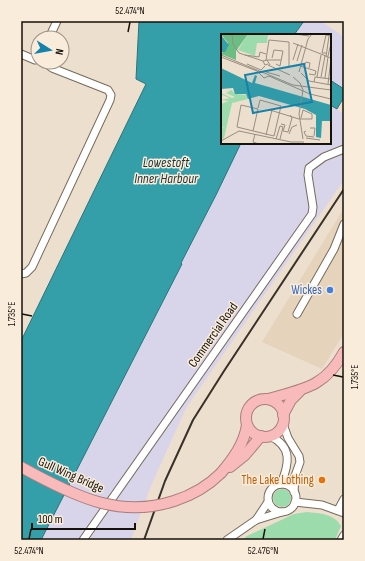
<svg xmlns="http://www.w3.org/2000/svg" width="365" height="561" viewBox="0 0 365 561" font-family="'Sofia Sans Condensed',sans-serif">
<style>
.built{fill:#e6d3bc}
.industrial{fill:#d8d4ea}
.green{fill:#9cdbac}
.water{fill:#359fa9;stroke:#2b747a}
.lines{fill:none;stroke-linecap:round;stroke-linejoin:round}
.minor-casing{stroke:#776b5c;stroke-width:9}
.highway-casing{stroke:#a97f7e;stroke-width:12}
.minor{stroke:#fff;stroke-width:7}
.highway{stroke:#f9babc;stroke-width:10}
.rail{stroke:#37312a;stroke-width:2}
.highway-bridge-casing{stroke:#a97f7e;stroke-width:12;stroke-linecap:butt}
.highway-bridge{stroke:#f9babc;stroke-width:10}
.ticks{fill:none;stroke:#15110b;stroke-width:1.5}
.shop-dot{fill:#3f7fe0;stroke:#faecdb;stroke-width:1.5}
.food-dot{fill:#e8710a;stroke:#faecdb;stroke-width:1.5}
.labels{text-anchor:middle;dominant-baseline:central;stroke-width:3;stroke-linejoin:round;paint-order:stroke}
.shop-label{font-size:13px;fill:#366cbe;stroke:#faecdb;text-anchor:end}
.street-label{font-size:13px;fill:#15110b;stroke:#faecdb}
.food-label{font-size:13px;fill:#c56008;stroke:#faecdb;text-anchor:end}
.water-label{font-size:14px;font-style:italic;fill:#1d3537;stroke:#faecdb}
.inset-road{fill:none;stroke:#978d80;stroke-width:1}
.view{fill:#1482aa;fill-opacity:0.15;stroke:#1482aa;stroke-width:2}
.inset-edge{fill:none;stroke:#15110b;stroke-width:2}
.neatline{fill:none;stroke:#15110b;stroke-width:1.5}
.ticks-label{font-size:10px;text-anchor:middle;fill:#15110b}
</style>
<rect width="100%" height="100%" fill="#eddfce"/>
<path class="built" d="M344 208V333L322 369 262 342Z"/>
<g class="industrial">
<path d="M304 21H321L344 37V89L330 81V35H294Z"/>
<path d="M330 105 344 114V180L186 408 151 486 131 540H41L182 264 181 263 239 143H330Z"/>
</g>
<g class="green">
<circle cx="282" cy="498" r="9"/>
<path d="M307 512C319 513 335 514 341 526L335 540H242L247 536 294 514Z"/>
</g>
<g class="water">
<path d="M139 21H304L294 35H222V143H241L216 195 181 263 182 264 41 540H21V341L146 84 136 79Z"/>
<path d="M330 80 344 89V97L337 109 330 105Z"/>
</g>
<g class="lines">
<defs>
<g id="minor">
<path d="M49 38 57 21"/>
<path d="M21 54 35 60 38 59"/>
<path d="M21 274 26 273 32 267 110 100 111 95 108 90 52 68 44 62"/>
<path d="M297 314 334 249 344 224"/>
<path d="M283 424 288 438 299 456 300 462 295 476 294 492"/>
<path d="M270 436C293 447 289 464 281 484"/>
<circle cx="282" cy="498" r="14"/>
<path d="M295 502 322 505 344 513"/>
<path d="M338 510 344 499"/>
<path d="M256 520 282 512"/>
<path d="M83 540 312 214 313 207 308 175 309 168 324 157 344 149"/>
<path d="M227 540 256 520 268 502"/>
<path d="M341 540 344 535"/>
</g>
<g id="highway">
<path d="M268 399C304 389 325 387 344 352"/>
<circle cx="265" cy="418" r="19"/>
<path d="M283 415 291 400 300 391"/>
<path d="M21 467 34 474"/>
<path d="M230 467 245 455 261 436"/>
<path d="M221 473C233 459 244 444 247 425"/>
</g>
</defs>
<use href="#minor" class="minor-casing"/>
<use href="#highway" class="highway-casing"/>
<use href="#minor" class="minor"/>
<use href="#highway" class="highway"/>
<path class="rail" d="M144 540 165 481 193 420 224 371 344 189"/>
<defs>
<path id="highway-bridge" d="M34 474C79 498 122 518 174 501 193 495 207 487 221 473"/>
</defs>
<use href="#highway-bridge" class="highway-bridge-casing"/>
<use href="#highway-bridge" class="highway-bridge"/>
</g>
<path class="ticks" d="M128 32 130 22M22 314 32 316M333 375 343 377M29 539 31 529M263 539 265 529"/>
<circle class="shop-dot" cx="330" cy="290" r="4"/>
<circle class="food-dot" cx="322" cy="480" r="4"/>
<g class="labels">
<g class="shop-label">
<text x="322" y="290">Wickes</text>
</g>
<g class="street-label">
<text transform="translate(213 335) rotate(-55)">Commercial Road</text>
<text transform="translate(71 475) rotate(24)">Gull Wing Bridge</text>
</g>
<g class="food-label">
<text x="314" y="480">The Lake Lothing</text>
</g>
<g class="water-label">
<text x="166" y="162">Lowestoft<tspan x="166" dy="16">Inner Harbour</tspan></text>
</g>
</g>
<g transform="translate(221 34)">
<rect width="110" height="110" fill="#eddfce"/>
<path d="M27 0H47L46 9H36L34 22 17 16ZM10 56 15 60 25 61 27 65 11 69 3 104 0 106V93L3 94 0 92V70L8 67 0 66 9 64 1 61 0 59 11 64 14 63 5 59Z" fill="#9cdbac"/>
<path d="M27 0 15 17V26L0 20 7 13V9L0 0Z" fill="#6abe83"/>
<path d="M0 1 8 11 4 18H0ZM0 34 31 49 34 41 36 42 34 49 110 71V87H101L100 104 95 103V81L84 75 38 62 27 65 25 60H14L12 54 0 55Z" fill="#359fa9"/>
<path class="inset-road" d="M11 0 12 10 18 19 42 27M74 0 88 2M72 9 110 24M105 19H101L105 1 110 2M0 21 72 51 110 56M24 21 38 23 39 18 45 20M107 22 110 9M0 23 36 37 43 44 48 42 89 60 110 65M105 23 108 2M51 24 53 16 62 17 59 32 55 30M45 26 48 6 68 8V33M46 26H60M72 26 77 10M76 27 81 11M26 30 40 36 44 32M47 30 44 31 42 27 46 26 49 31M47 31 69 41M79 32 95 37 94 41 88 40M83 33 85 28 89 29 88 34M45 38 59 42M78 38 87 5 91 0M80 39 88 47 110 51M72 43 79 49 82 56 78 80 82 105M96 43 100 21M100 43 104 22M104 44 107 23M93 48 94 43 110 45M107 50 110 25M49 76 78 85H91V80L82 76 80 84M60 90 64 91 62 97 67 98 71 84 69 81M89 94H94L93 102M32 97 37 75 20 71 16 93 53 102 60 72 39 66 37 74M85 97 83 98 85 102 93 103M34 100 32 108 38 110M68 100 71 93 76 91M45 101 51 76M85 104 99 106M55 105 59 92M59 105 62 93 59 92M0 107 18 97 70 108H83"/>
<path class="view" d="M83 30 91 68 32 79 24 41Z"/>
<rect width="110" height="110" class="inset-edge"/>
</g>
<rect width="365" height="561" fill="none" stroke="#faecdb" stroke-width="44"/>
<g transform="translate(50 50) rotate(101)"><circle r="19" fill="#faecdb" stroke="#9e9488"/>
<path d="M0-3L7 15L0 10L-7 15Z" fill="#1482aa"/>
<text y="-6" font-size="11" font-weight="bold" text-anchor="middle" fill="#15110b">N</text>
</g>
<path d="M32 523v6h103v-6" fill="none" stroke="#15110b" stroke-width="2"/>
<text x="38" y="523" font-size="12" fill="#15110b" stroke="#faecdb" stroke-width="3" paint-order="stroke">100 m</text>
<rect x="22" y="22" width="321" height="517" class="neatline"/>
<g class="ticks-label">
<text x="130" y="14">52.474°N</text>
<text transform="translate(11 314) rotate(-90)" y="4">1.735°E</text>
<text transform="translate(354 377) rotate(-90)" y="4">1.735°E</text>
<text x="29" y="554">52.474°N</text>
<text x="263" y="554">52.476°N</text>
</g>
</svg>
